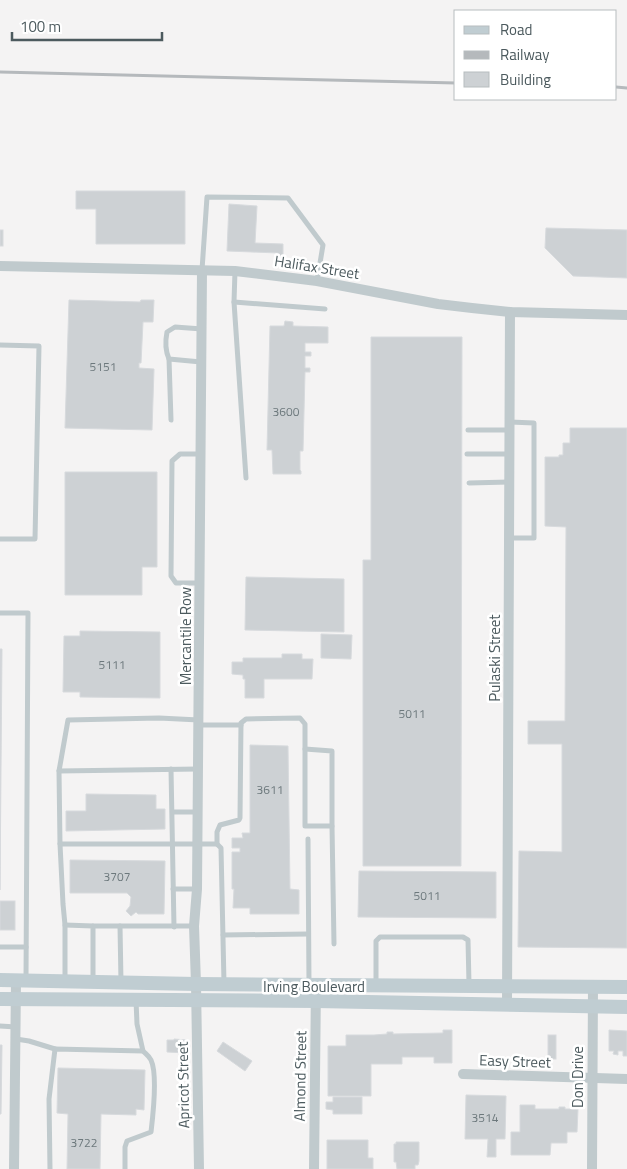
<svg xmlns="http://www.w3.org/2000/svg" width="627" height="1169" viewBox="0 0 627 1169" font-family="'Titillium Web',sans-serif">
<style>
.building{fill:#cdd1d4;stroke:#d7dadd}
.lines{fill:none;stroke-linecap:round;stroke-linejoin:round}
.lane{stroke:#c0cacd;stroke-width:5}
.street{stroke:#c0cacd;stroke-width:10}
.secondary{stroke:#c0cdd2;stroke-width:14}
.rail{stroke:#b5b9bc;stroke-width:3}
.labels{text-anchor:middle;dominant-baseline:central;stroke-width:5;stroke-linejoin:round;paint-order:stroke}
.number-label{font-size:12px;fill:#6c787c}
.street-label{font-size:15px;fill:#4c5a5e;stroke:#fff}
</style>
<rect width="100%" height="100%" fill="#f4f3f3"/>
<g class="building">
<path d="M76 191H185V244H96V209H76Z"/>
<path d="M229 204 257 206 255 243 283 244V256H278V253L227 251Z"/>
<path d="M546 228 627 230V278L573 276 545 248Z"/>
<rect x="0" y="230" width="3" height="16"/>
<path d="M69 300 140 302 141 300H154L153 322H143L141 363H139V368L154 369 152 430 65 428Z"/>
<path d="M285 321 293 322V326L328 327V343H305V352H311V356H305V368H310V372H305L303 451H300V470L301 471V474H273L272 450H267L270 326H284Z"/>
<path d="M371 337H462L461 866H363V560H371Z"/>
<path d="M570 428H627V948L518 947 519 851 562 852V744H528V721H565L566 527 545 526V457H559V455H563V443H570Z"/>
<path d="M65 472H157V567H142V595H65Z"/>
<path d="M246 577 344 579V632L245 630Z"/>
<path d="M80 631 160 632V698L80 697V692H63L64 636H80Z"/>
<path d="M321 634 352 635 351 659 321 658Z"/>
<path d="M0 649H2L0 890Z"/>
<path d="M282 654H302V659H313L312 679H264V698H245V679H243V675L232 674V662H243V658H282Z"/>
<path d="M250 745 288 746 290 889 299 890V914H250V908H233L234 889H232V852H240V848H232V838H243L242 833H250Z"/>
<path d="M86 794 156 795V809H165V829L66 831V811H86Z"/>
<path d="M70 860 165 861 164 914H138L136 912 131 916 126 911 130 906 131 897 127 893H70Z"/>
<path d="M359 871 496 872V918L358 917Z"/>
<rect x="0" y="901" width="15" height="29"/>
<path d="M443 1030H452V1063H434V1057H402V1064H371V1096H328V1046H346V1035H374L387 1034V1032H393V1034L443 1033Z"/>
<path d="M609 1030 627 1031V1056H623V1051H618V1055L613 1054 614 1051H609Z"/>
<rect x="548" y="1035" width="8" height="24"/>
<path d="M174 1039 187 1040 186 1053 167 1052V1040H174Z"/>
<path d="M223 1042 252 1061 245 1071 217 1051Z"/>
<path d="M0 1045H2L1 1114H0Z"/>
<path d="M58 1068 145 1070 144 1110 136 1109V1115L101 1114 100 1169H67L68 1114 57 1113Z"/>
<path d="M466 1095 506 1096 505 1139H496V1157H487L488 1139H465Z"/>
<path d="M333 1097H362V1114H333V1110L326 1109V1102H333Z"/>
<path d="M520 1105H535V1109H559V1107H565V1109H578L577 1132H567V1143H551L550 1155H511V1132H520Z"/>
<path d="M327 1140H368V1158H373V1169H327Z"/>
<path d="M396 1142H419V1161L418 1165H415V1169H397L396 1162H394V1144H396Z"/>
</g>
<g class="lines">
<g class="lane">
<path d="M202 270 207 197 288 198 323 245 317 281"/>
<path d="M235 271 234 302 246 478"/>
<path d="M234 302 325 309"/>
<path d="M0 345 39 346 35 539H0"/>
<path d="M169 359 171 420"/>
<path d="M201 362 169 359C165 350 165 342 167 332L175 327 202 329"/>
<path d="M468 430H509"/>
<path d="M467 454H509"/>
<path d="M469 483 509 482"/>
<path d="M509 538H534V423L510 422"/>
<path d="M200 583H176L171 576 172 461 180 454H201"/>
<path d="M0 613H28L26 980"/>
<path d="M199 725H241"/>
<path d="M305 749 332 751V826"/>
<path d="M171 769 174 927"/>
<path d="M59 771 198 769"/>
<path d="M173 812H198"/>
<path d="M308 839 309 984"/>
<path d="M60 844 59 771 68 720 159 718 199 720"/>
<path d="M173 889H197"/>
<path d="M65 925 93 926V982"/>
<path d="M93 926H120L121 982"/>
<path d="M120 926H194"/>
<path d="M223 935 308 934"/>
<path d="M0 947H26"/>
<path d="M65 979V925L63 904 60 844H217"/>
<path d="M224 983 221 848 217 844V832L220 825 239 820 240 818 241 723 246 719 300 718 305 724V826H332L334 944"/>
<path d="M376 984V941L380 937H463L468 940 469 984"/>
<path d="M136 1000 137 1024 143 1051"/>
<path d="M0 1026 16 1027"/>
<path d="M16 1039 29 1041 55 1049"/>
<path d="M50 1169 49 1099 55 1049 143 1051C146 1054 149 1056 151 1060 158 1075 153 1115 151 1132L127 1141 125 1147V1169"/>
</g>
<g class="street">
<path d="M0 266 235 271 317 281 438 304 472 308 510 312 627 315"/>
<path d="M507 1005 510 312"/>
<path d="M463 1074 627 1079"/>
<path d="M14 1169 16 980"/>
<path d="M199 1169 196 984 194 926 197 889 202 271"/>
<path d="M314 1169 316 984"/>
<path d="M592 1169 593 986"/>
</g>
<g class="secondary">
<path d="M0 980 196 984 627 987"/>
<path d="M0 999 316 1001 627 1007"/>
</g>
<g class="rail">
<path d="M0 72 456 83"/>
<path d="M616 87 627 88"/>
</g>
</g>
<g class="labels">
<g class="number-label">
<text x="103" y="366">5151</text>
<text x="286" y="411">3600</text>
<text x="112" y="664">5111</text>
<text x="412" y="713">5011</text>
<text x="270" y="789">3611</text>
<text x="117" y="876">3707</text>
<text x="427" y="895">5011</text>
<text x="485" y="1117">3514</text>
<text x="84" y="1142">3722</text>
</g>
<g class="street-label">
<text transform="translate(317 267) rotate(9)">Halifax Street</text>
<text transform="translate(185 636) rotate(-90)">Mercantile Row</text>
<text transform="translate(494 658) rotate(-90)">Pulaski Street</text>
<text x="314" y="986">Irving Boulevard</text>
<text transform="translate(515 1061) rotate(2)">Easy Street</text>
<text transform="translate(300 1076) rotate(-89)">Almond Street</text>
<text transform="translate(577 1077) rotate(-90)">Don Drive</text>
<text transform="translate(183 1085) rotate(-91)">Apricot Street</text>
</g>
</g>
<rect x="454" y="10" width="162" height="90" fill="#ffffff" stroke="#b7bdbf"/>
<rect x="464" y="26" width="25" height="8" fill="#c0cdd2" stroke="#b7bdbf"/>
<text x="500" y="35" font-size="15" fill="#4c5a5e">Road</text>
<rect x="464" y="51" width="25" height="8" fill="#b5b9bc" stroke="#b7bdbf"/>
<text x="500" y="60" font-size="15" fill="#4c5a5e">Railway</text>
<rect x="464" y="72" width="25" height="15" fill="#cdd1d4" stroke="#b7bdbf"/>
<text x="500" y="85" font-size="15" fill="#4c5a5e">Building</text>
<path d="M12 32v8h150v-8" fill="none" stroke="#4c5a5e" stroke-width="2.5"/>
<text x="20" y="32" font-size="15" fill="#4c5a5e" stroke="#ffffff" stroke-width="4" paint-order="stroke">100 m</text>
</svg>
